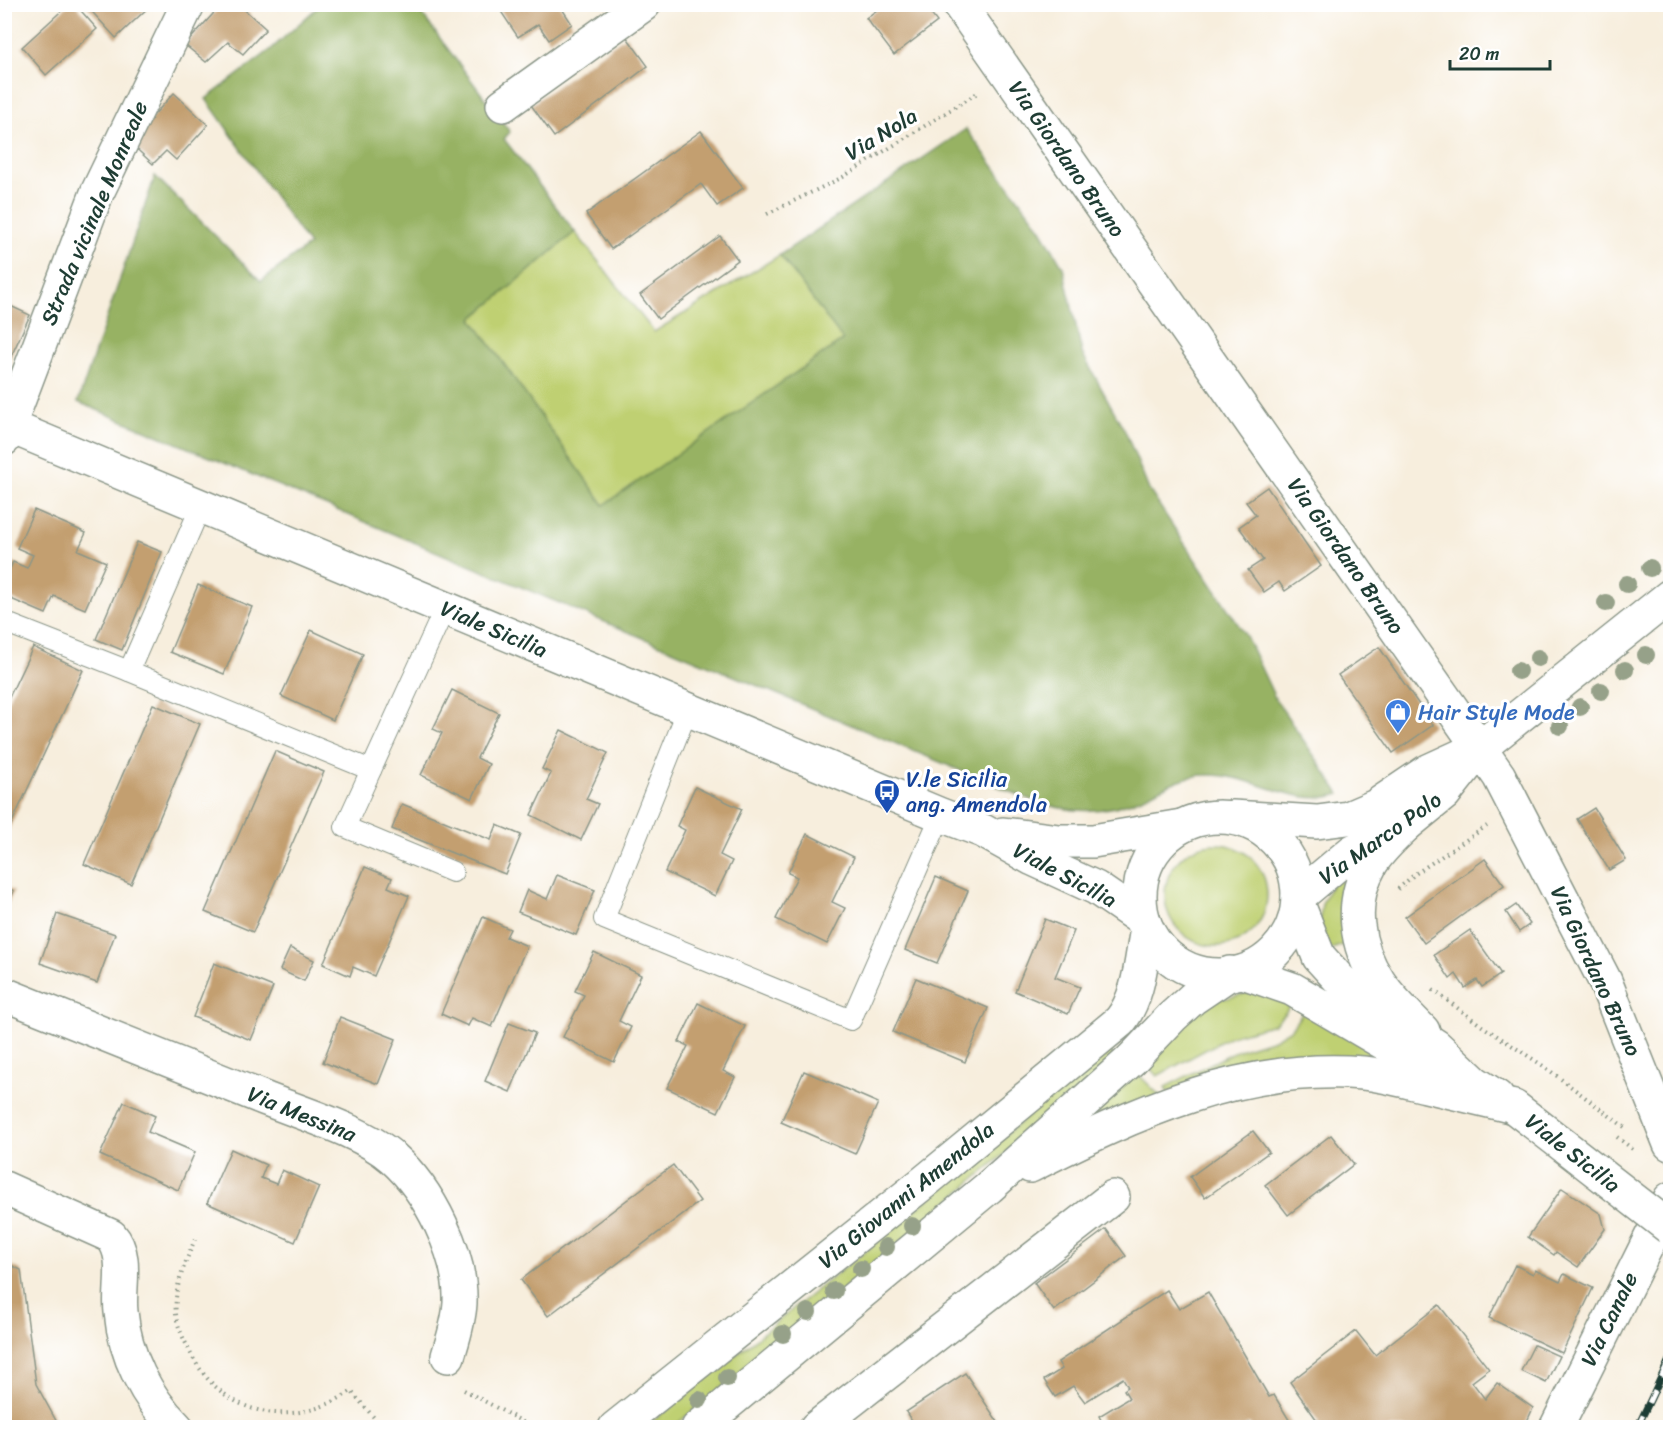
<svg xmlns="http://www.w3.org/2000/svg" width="1675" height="1432" viewBox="0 0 1675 1432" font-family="Sriracha,sans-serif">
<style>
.green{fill:#bfd072;stroke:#6f8653;stroke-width:1.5}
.forest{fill:#97b264;stroke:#5b784c;stroke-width:1.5}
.building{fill:#c39f70}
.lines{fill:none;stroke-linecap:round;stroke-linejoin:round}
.service-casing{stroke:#8b9688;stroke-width:22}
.minor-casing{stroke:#8b9688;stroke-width:36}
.tertiary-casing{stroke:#8b9688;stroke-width:36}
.secondary-casing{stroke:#8b9688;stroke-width:36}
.path{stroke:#8b9688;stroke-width:4;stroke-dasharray:1.5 4.5;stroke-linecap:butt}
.service{stroke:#fff;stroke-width:20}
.minor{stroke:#fff;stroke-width:33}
.tertiary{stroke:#fff;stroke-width:33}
.secondary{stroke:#fff;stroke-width:33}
.rail-casing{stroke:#1f3d34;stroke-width:7}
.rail{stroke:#fff;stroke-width:4.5;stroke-dasharray:14;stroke-linecap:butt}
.secondary-bridge-casing{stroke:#8b9688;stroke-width:36;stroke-linecap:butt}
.secondary-bridge{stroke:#fff;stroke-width:33}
.tree{fill:#96a189}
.labels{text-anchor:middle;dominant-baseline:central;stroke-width:6;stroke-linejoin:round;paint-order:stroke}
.street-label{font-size:22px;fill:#1f3d34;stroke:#fff}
.shop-label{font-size:22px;fill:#366cbe;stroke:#fff;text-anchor:start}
.transit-label{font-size:22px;fill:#164399;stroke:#fff;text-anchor:start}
</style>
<rect width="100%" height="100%" fill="#fff"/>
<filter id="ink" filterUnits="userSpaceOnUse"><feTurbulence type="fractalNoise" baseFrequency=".0167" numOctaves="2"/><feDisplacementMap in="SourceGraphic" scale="12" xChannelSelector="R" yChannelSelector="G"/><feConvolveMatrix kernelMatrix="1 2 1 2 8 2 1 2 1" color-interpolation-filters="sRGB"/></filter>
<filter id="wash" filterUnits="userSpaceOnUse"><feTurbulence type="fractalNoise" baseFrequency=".008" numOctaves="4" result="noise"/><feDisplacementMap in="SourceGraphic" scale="24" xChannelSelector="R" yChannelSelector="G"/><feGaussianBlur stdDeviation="1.35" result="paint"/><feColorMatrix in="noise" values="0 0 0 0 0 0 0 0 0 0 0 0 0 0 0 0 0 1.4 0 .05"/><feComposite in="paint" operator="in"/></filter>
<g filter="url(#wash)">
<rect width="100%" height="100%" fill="#f7eedd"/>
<g class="green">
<path d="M575 232 654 332 780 255 843 340 604 505 472 319Z"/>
<circle cx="1216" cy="895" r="51"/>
<path d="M1351 866 1348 943 1329 950 1319 925 1322 904 1333 881Z"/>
<path d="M1259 990 1292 1000 1286 1012 1274 1024 1231 1036 1157 1076 1144 1062 1211 999 1228 998Z"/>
<path d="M1306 1008 1385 1056 1383 1063 1167 1092 1165 1087 1236 1051 1274 1039 1291 1029Z"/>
<path d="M1108 1049 1117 1059 855 1280 673 1427 644 1428 878 1241Z"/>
<path d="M1135 1071 1160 1096 1070 1132Z"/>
</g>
<path class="forest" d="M320 5H415L510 132 504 139 575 232 472 319 604 505 843 340 780 255 966 129 1039 226 1063 267 1082 353 1126 433 1149 490 1246 636 1276 700 1340 794C1295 809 1251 773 1206 775 1184 775 1164 787 1146 796 1103 816 1069 814 1026 798L78 402 155 176 261 281 309 245 206 99 269 51Z"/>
<g id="blocks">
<g class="building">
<path d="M69 4H75L97 29 46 75 22 47Z"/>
<path d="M85 4H152L116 38Z"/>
<path d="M222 4H238L266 29 243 54 228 42 206 62 185 45Z"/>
<path d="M496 4H559L572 24 549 40 538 24 518 37Z"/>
<path d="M884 5H924L937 22 894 55 866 18Z"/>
<path d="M626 36 648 66 554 137 531 105Z"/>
<path d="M174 93 208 125 176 160 166 151 153 164 129 142Z"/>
<path d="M701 131 743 188 717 206 701 184 611 249 586 214Z"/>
<path d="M720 236 738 260 658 319 640 295Z"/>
<path d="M4 303 30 315 4 372Z"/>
<path d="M1267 487 1321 566 1285 591 1279 582 1264 592 1248 570 1263 560 1239 527 1256 515 1246 502Z"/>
<path d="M34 510 86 533 78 550 106 562 85 609 54 596 46 614 4 596V582L13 562 27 568 33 555 17 548Z"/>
<path d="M137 542 162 552 122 650 96 639Z"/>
<path d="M198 585 252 607 224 674 170 652Z"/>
<path d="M311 630 363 654 333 720 281 696Z"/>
<path d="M33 647 83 670 8 831 4 829V708Z"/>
<path d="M1379 647 1433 725 1393 753 1338 675Z"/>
<path d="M452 690 499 713 477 758 489 764 472 799 421 775 442 733 433 729Z"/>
<path d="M153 704 200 724 131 884 84 864Z"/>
<path d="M561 730 608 753 586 799 598 804 581 840 531 815 551 773 542 769Z"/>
<path d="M275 751 324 772 253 932 205 912Z"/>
<path d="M695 787 742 809 720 855 732 861 715 896 665 872 685 830 677 826Z"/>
<path d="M402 804 491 840 497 825 521 835 505 874 392 829Z"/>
<path d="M1594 808 1626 860 1609 870 1577 819Z"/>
<path d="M807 834 854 857 832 902 845 908 827 944 776 919 797 877 788 873Z"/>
<path d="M1485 859 1504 885 1424 943 1405 917Z"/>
<path d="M365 867 392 878 388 887 409 896 374 976 353 967 350 976 323 964Z"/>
<path d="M557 875 595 890 576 935 518 912 527 890 547 899Z"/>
<path d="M936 877 968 891 937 963 905 950Z"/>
<path d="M4 887 14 891 4 912Z"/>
<path d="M1516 905 1530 924 1519 932 1506 912Z"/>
<path d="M57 914 115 934 97 983 40 963Z"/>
<path d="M483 917 510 929 506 937 527 946 492 1027 472 1018 468 1026 441 1014Z"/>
<path d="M1045 919 1074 931 1055 977 1080 987 1068 1014 1015 991Z"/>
<path d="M1470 930 1501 974 1482 987 1477 980 1465 988 1456 974 1450 979 1434 955Z"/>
<path d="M290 948 314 960 304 981 280 970Z"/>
<path d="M594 952 641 975 619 1021 631 1027 614 1062 563 1037 584 995 575 991Z"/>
<path d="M214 963 273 987 251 1040 193 1017Z"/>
<path d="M916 978 988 1008 965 1062 893 1032Z"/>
<path d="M698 1003 745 1026 723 1071 735 1077 718 1112 667 1088 688 1046 679 1042Z"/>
<path d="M340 1017 396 1039 378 1084 323 1062Z"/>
<path d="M509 1023 535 1033 510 1092 485 1081Z"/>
<path d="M804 1071 878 1103 855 1154 781 1122Z"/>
<path d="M124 1102 155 1116 148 1132 195 1152 178 1190 100 1155Z"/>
<path d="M1253 1131 1269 1152 1205 1198 1190 1177Z"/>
<path d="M1331 1135 1354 1164 1288 1215 1265 1185Z"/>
<path d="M231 1149 266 1165 261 1178 276 1184 282 1170 319 1187 295 1242 207 1203Z"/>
<path d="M673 1165 700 1201 548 1316 521 1280Z"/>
<path d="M1562 1188 1601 1214 1605 1229 1578 1267 1556 1252 1554 1255 1528 1237Z"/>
<path d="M1106 1229 1126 1256 1054 1311 1034 1283Z"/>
<path d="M4 1262 21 1270 36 1384 60 1428H4Z"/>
<path d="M1515 1265 1533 1274 1535 1270 1560 1282 1564 1274 1593 1288 1562 1353 1489 1318Z"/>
<path d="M1167 1290 1179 1309 1208 1292 1269 1397 1274 1395 1294 1428H1252L1249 1423 1243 1428H1105L1099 1416 1129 1398 1124 1390 1128 1387 1123 1378 1085 1402 1073 1386 1055 1397 1044 1380 1062 1369 1058 1362Z"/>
<path d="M1439 1305 1489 1369 1472 1382 1485 1399 1497 1383 1533 1408 1524 1428H1314L1319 1423 1290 1382 1356 1331 1375 1355Z"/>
<path d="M1534 1345 1559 1356 1546 1383 1521 1371Z"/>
<path d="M965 1373 1002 1428H916L906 1412Z"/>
</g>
</g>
</g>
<g filter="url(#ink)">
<use href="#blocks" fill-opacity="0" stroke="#8b9688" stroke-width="1.5"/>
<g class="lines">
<defs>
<g id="service">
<path d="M201 506 129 671 371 770"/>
<path d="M445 608 345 827 453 872"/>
<path d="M4 622 129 671"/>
<path d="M688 709 604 919 851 1020 941 815"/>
</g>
<g id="minor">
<path d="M959 4 1499 776 1605 981 1670 1144"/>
<path d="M503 105 644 4"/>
<path d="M4 439 97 193 188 4"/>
<path d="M1406 825C1394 837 1380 849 1371 864 1349 902 1355 946 1379 982 1391 1000 1408 1015 1423 1031"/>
<path d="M4 994C92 1029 179 1064 266 1099 304 1114 364 1132 393 1158 429 1190 462 1255 460 1303 459 1322 453 1339 448 1356"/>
<path d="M4 1188 111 1236C129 1256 118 1287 121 1312 125 1356 146 1397 177 1428"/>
<path d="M816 1428 1113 1197"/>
<path d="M1556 1428 1670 1199"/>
</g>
<g id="tertiary">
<path d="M4 424 941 815 983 831 1033 859 1096 888 1144 921"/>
<path d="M1232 817 1317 822 1348 818 1376 806 1428 771 1476 749"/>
<path d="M1003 834 1059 841H1093L1182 826"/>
<path d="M1298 897 1353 851 1406 825 1444 794 1481 747 1670 596"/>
</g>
<g id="secondary">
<circle cx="1219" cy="896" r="79"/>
<path d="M1298 904 1319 957 1341 981 1366 1000 1436 1046 1474 1082 1497 1097"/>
<path d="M1243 972 1292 989 1401 1053 1452 1075"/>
<path d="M1030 1166C1134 1113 1244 1063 1363 1073 1385 1075 1405 1081 1426 1086 1455 1093 1485 1100 1514 1107"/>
<path d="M615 1428 923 1183 1120 1021C1140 996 1141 959 1147 929"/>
<path d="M698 1428 989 1187 1131 1060 1172 1017 1193 998 1230 973"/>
</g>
</defs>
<use href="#service" class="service-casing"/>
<use href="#minor" class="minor-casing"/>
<use href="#tertiary" class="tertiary-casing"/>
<use href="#secondary" class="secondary-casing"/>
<g class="path">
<path d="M767 214 843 177 979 92"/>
<path d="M1398 889 1415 874 1487 826"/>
<path d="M1433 990 1482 1026 1545 1067 1627 1129"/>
<path d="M1617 1137 1635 1151"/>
<path d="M195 1239C186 1262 173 1288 176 1314 177 1326 183 1337 188 1348 219 1416 292 1432 351 1391L383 1428"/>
<path d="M464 1390 534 1428"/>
</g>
<use href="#service" class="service"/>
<use href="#minor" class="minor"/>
<use href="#tertiary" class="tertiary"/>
<use href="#secondary" class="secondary"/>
<defs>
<g id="rail">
<path d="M1637 1428 1670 1358"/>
<path d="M1665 1428 1670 1417"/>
</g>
</defs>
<use href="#rail" class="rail-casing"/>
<use href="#rail" class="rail"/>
<defs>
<path id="secondary-bridge" d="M1514 1107 1670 1228"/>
</defs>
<use href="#secondary-bridge" class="secondary-bridge-casing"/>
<use href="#secondary-bridge" class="secondary-bridge"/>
</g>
<g class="tree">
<circle cx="1650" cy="568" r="9"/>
<circle cx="1627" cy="584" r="9"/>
<circle cx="1606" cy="603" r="9"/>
<circle cx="1646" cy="655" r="9"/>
<circle cx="1538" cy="658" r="9"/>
<circle cx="1625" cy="670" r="9"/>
<circle cx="1518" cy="671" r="9"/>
<circle cx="1601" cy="691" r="9"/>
<circle cx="1580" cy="707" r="9"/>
<circle cx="1560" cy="726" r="9"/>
<circle cx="912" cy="1226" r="9"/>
<circle cx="886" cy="1247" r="9"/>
<circle cx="861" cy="1269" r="9"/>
<circle cx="834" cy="1291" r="9"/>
<circle cx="808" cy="1312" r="9"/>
<circle cx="783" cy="1334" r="9"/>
<circle cx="727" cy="1378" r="9"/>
<circle cx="699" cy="1400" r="9"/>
</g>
</g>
<defs>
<symbol id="shop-pin" viewBox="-11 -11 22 30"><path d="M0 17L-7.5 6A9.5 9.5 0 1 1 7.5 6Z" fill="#3f7fe0" stroke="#fff"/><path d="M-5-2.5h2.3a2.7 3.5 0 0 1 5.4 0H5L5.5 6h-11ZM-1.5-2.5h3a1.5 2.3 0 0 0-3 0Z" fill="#fff"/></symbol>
<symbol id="bus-pin" viewBox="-11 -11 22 30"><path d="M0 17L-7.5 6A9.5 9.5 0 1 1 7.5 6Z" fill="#1a4fb4" stroke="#fff"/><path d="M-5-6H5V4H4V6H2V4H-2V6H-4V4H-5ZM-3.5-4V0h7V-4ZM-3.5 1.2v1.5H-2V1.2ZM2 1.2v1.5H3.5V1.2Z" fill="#fff"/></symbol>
</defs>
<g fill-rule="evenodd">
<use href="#shop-pin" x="1383" y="697" width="30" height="40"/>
<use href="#bus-pin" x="872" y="777" width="30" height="40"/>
</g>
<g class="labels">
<g class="street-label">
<text transform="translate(881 134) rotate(-31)">Via Nola</text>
<text transform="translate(1067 159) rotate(55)">Via Giordano Bruno</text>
<text transform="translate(94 213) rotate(-67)">Strada vicinale Monreale</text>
<text transform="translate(1346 556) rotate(55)">Via Giordano Bruno</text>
<text transform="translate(494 629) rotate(23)">Viale Sicilia</text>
<text transform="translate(1380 838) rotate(-35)">Via Marco Polo</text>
<text transform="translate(1065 875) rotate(28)">Viale Sicilia</text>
<text transform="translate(1596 971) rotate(65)">Via Giordano Bruno</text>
<text transform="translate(302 1114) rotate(22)">Via Messina</text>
<text transform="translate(1573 1153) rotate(38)">Viale Sicilia</text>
<text transform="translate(906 1195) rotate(-39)">Via Giovanni Amendola</text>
<text transform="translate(1609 1319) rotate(-64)">Via Canale</text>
</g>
<g class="shop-label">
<text x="1418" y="712">Hair Style Mode</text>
</g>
<g class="transit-label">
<text x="906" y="779">V.le Sicilia<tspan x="906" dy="25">ang. Amendola</tspan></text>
</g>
</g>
<rect width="1675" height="1432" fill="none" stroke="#fff" stroke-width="24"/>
<path d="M1450 60v9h100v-9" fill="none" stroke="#1f3d34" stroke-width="3"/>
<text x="1459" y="60" font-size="18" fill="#1f3d34" stroke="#ffffff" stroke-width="4.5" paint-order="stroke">20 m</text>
</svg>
